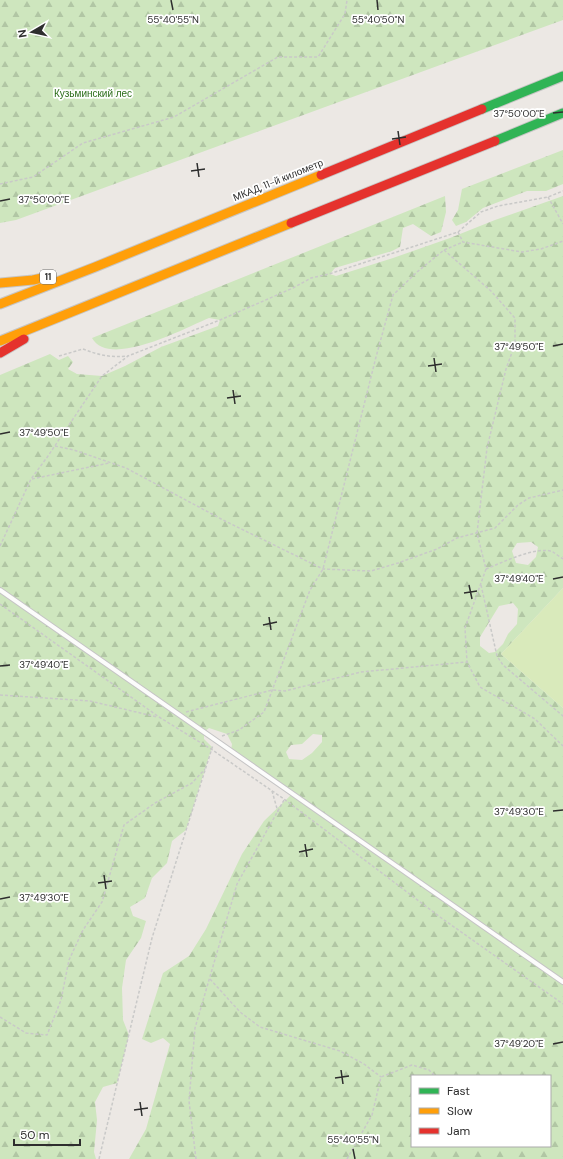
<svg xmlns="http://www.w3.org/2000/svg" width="563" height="1159" viewBox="0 0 563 1159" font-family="'DM Sans',sans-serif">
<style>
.forest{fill:url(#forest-firs);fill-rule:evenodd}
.pitch{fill:#d9eabb}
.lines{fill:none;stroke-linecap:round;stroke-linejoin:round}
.lane-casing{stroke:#c5c4c5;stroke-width:6}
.fast-casing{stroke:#c6c5c4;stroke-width:11}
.slow-casing{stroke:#c6c5c4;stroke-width:11}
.jam-casing{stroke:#c6c5c4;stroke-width:11}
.path{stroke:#c9c9c8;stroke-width:1.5;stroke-dasharray:3 2;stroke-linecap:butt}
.lane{stroke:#fcfcfb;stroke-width:4}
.fast{stroke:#30b455;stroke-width:9}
.slow{stroke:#ff9f0a;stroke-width:9}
.jam{stroke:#e5322d;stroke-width:9}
.ticks{fill:none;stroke:#2e2e2e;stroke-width:1.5}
.labels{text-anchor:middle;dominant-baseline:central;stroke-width:3.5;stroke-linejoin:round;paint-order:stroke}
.shield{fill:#fff;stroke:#6d6d6d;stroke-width:1}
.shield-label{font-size:9px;font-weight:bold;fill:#2e2e2e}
.park-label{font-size:10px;fill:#2c6e1b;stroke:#fff}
.street-label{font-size:10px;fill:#2e2e2e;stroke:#fff}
.ticks-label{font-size:10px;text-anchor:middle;fill:#2e2e2e;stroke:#fff;stroke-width:3.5;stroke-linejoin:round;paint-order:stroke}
</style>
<defs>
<pattern id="forest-firs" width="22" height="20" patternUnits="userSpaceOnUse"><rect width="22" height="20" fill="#cee6be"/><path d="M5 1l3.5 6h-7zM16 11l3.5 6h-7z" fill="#b1c6a4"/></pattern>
</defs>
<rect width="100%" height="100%" fill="#ece8e4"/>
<g class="forest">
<path d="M0 0H563V20L16 220 0 223Z"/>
<path d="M563 150V184L546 191H527L483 208 466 222 456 226 452 220 458 210 462 189Z"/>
<path d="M445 196 446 212 441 232 431 236 413 224 403 228 400 247 392 251 335 268 330 274 336 276 393 258 450 238 495 220 563 196V588L501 654 563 708V1159H129L146 1129 170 1044 163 1038 151 1043 142 1039 163 973 189 956 206 929 242 854 264 821 292 794 231 751 232 744 227 734 209 728 204 732V739L212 747 186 830 172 841 167 863 152 878 145 898 130 907 133 916 146 921 141 938 126 960 122 988 123 1020 129 1035 117 1083 103 1087 95 1102 97 1120 94 1152 96 1159H0V375L50 354 59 360 68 356 73 362 68 369 77 374 102 376 125 366 161 347 218 326 220 320 209 318C185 328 109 369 92 338ZM531 542 538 547 536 557 528 565 516 563 512 551 517 543ZM513 603 518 609 517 624 508 634 503 644 495 652 489 653 480 646V637L499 606ZM313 734 322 735V742L312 753 302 760 289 759 286 752 291 745 302 744ZM412 1076H550V1146H412Z"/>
</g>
<path class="pitch" d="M563 588V708L501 654Z"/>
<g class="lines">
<defs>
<path id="lane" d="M0 590 563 982"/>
<g id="fast">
<path d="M482 109 563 76"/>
<path d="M495 141 563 113"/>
</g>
<g id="slow">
<path d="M0 283 33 280 51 276"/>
<path d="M0 304 95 267 321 175"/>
<path d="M0 341 291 223"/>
</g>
<g id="jam">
<path d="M321 175 482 109"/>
<path d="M291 223 495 141"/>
<path d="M0 353 24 339"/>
</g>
</defs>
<use href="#lane" class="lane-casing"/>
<use href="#fast" class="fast-casing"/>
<use href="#slow" class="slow-casing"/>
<use href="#jam" class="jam-casing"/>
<g class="path">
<path d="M0 184 33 177 83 143 174 117 278 57H318L345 14 347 0"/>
<path d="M548 197 563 224"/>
<path d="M458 232 463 242 522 252 541 249 563 241"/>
<path d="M444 250 491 291 515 318V344L506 369 487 448 477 533 486 569 465 628 467 662 480 687 535 719 563 746"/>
<path d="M59 356 83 349C98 355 112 358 128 356"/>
<path d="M55 446 74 450 126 468 225 521 323 569 371 571 398 563 437 549 457 538 495 528 518 505 529 498 563 490"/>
<path d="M32 479 109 463"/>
<path d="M0 546 31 479 48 456 102 376 128 356 220 320 293 288 311 278 329 274 458 232 481 212 498 206 548 197 563 191"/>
<path d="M486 569C501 563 538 545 553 552 556 554 560 557 563 559"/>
<path d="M481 585 497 656 503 665 563 716"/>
<path d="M0 604 159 717 211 749 284 799 440 917 563 1004"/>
<path d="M0 695 90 701 157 717"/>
<path d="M186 712 272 690 285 691 361 672 467 662"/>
<path d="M222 736 239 730 264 712 310 590 323 569 376 357 393 295 417 272 444 250 463 242"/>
<path d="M272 791 278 812"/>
<path d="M210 979 240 1012 260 1027 340 1051 364 1064 381 1077"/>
<path d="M0 1017 26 1033 47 1035 61 1000 69 960 83 930 102 902 124 825 155 803 192 783 205 769"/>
<path d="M99 1159 152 938 213 745"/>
<path d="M196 1159 189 1101 195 1028 237 884 284 800"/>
<path d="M347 1159 372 1115 381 1077 412 1065 429 1070 435 1076"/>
</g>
<use href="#lane" class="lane"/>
<use href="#fast" class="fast"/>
<use href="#slow" class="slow"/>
<use href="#jam" class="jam"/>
</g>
<path class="ticks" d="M171 0 173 10M377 0 378 10M553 113 563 112M398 131 400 145M392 139 406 137M197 163 199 177M191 171 205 169M0 201 10 199M553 346 563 344M434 358 436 372M428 366 442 364M233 390 235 404M227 398 241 396M0 434 10 432M553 579 563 577M469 585 472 599M464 593 477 591M269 617 271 630M263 625 277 622M0 666 10 665M553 811 563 810M305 844 307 857M299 852 313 849M104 875 106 889M98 883 112 881M0 899 10 897M553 1044 563 1042M341 1070 343 1084M335 1078 349 1076M140 1102 142 1116M134 1110 148 1108M353 1149 355 1159"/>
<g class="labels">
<rect class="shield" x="40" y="270" width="16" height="14" rx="3"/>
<g class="shield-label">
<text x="48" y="277">11</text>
</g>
<g class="park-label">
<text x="93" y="93">Кузьминский лес</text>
</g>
<g class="street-label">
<text transform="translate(278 180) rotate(-22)">МКАД, 11-й километр</text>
</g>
</g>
<g class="ticks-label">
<text x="173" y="23">55°40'55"N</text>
<text x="378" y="23">55°40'50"N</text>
<text x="519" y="117">37°50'00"E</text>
<text x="44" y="203">37°50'00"E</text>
<text x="519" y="350">37°49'50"E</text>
<text x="44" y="436">37°49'50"E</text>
<text x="519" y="582">37°49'40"E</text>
<text x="44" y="668">37°49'40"E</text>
<text x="519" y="815">37°49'30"E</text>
<text x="44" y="901">37°49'30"E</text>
<text x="519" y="1047">37°49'20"E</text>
<text x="353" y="1143">55°40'55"N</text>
</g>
<rect x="411" y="1075" width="140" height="72" fill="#ffffff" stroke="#ababab"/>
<rect x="419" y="1088" width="20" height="6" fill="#30b455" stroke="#ababab"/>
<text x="447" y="1095" font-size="12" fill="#2e2e2e">Fast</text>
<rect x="419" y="1108" width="20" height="6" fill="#ff9f0a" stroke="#ababab"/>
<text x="447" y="1115" font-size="12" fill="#2e2e2e">Slow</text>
<rect x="419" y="1128" width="20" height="6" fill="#e5322d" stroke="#ababab"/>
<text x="447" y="1135" font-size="12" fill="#2e2e2e">Jam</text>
<g transform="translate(32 32) rotate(261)" stroke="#ffffff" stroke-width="3" paint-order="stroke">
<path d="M0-3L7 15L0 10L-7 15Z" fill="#2e2e2e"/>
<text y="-6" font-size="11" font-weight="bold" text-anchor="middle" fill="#2e2e2e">N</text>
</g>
<path d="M14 1139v6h66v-6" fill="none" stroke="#2e2e2e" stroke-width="2"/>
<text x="20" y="1139" font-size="12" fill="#2e2e2e" stroke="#ffffff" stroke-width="3" paint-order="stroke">50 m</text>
</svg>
